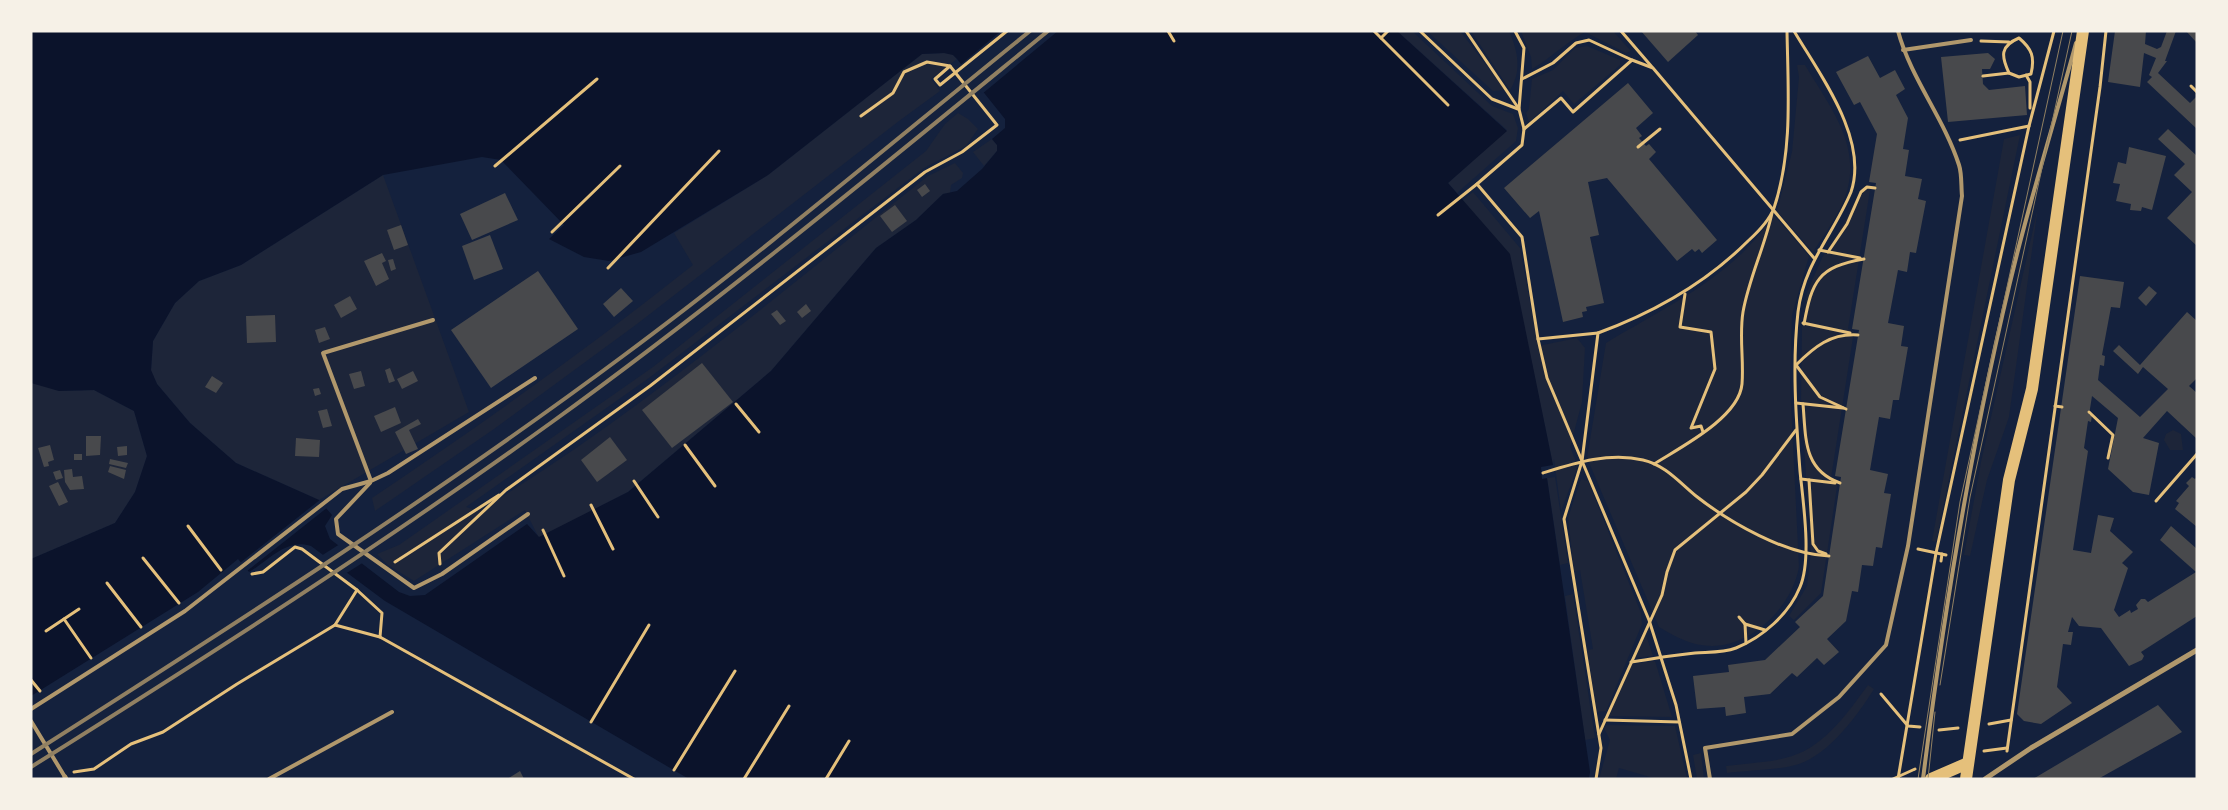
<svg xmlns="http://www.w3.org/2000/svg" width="2228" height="810" viewBox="0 0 2228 810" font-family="'Titillium Web',sans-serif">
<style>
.green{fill:#1d2539}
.water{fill:#0b132b;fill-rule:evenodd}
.pier{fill:#14213d}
.building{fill:#48494c}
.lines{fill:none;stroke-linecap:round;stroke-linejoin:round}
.path{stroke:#e5c07b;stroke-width:3}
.service{stroke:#b1986c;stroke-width:4}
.minor{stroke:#b1986c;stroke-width:5}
.primary{stroke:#e5c07b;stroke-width:12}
.tram{stroke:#918062;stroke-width:1}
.rail{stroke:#918062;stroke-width:4}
</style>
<rect width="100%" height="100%" fill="#14213d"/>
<g class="green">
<path d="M1397 31H1412L1492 106 1513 114 1518 128 1516 141 1457 193 1448 183 1507 130Z"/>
<path d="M1427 31H1460L1505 90 1493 91Z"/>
<path d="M1471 31H1509C1518 51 1522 71 1510 90Z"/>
<path d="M1521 31H1613L1631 51 1626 53 1585 32C1565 43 1551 58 1532 69L1531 57Z"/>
<path d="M1587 46 1620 60V65L1574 104 1563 91 1529 122 1526 113 1529 109 1532 79 1553 70 1575 48Z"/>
<path d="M944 53 952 54 957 59 931 79 940 91 899 121 637 324 494 429 375 511 372 498C482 424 589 348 693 265L674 233 768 175 922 54Z"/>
<path d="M1797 65H1805C1833 112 1868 153 1840 209 1832 224 1822 238 1813 252L1777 211 1792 152 1799 77Z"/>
<path d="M958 113 968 119 978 129 966 146 924 168 649 378 466 507 479 511C639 414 782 291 928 176L955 163 963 173 962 178 951 185 950 193 943 194 916 220 876 248 771 371 628 492 539 538 525 510 414 581 388 565 377 554 399 545 653 367 926 151 945 124Z"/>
<path d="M2020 135 1936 542 1932 541 2004 139Z"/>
<path d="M992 139 997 145V151L984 166 973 152Z"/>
<path d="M383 175 469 412 319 500 236 463 190 423 157 384 151 371 153 341 175 303 199 281 241 265Z"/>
<path d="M1870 190 1848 329 1854 331 1831 478 1838 480 1821 593 1794 620 1789 616 1807 586 1811 551 1801 400 1802 327 1807 292 1822 258 1843 225 1860 191Z"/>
<path d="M1473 192 1520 248 1538 346 1577 338 1585 348 1582 402 1570 447 1578 466 1561 511 1554 459 1553 465 1529 350 1463 200Z"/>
<path d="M2038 207 2009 417 1987 480 1970 556 1964 555 1981 462Z"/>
<path d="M1773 214 1809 256 1792 315 1790 383 1799 567C1792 606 1754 645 1712 646 1692 646 1676 637 1659 627L1587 458 1606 343C1663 308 1739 274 1773 214Z"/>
<path d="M34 382 59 391 94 390 134 411 147 456 135 492 115 523 31 559V383Z"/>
<path d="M2173 430 2181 434 2183 450H2170L2164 440 2166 434Z"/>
<path d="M1555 477 1568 563 1560 565 1547 478Z"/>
<path d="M1581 479 1588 481 1641 613 1642 624 1606 711 1597 712 1587 650 1593 649 1580 570 1574 571 1568 518Z"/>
<path d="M1573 594 1595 738 1585 740 1565 596Z"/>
<path d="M1645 632 1653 656 1634 658Z"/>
<path d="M1655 661 1672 717 1609 716 1632 664Z"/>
<path d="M1868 685 1874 689C1858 715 1829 754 1799 764 1781 770 1747 770 1727 773L1726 766C1747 763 1772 763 1792 756 1825 746 1849 711 1868 685Z"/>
<path d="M1606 725 1675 726 1687 779H1657L1619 768 1616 779H1599L1610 740 1604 728Z"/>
<path d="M1701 753 1704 779H1697L1693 755Z"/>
</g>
<path class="water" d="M31 31H1397L1507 131 1448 183 1510 254 1553 465 1541 467 1542 479 1547 478 1590 772 1589 779H689L385 601 311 546C286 538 270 560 249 572L238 559 198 592 31 696V559L115 523 135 492 147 456 134 411 94 390 59 391 31 383ZM944 53 953 55 957 59 1005 119V128L992 139 997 145V151L982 169 957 191 943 194 916 220 876 248 771 371 628 492 539 537 527 524 425 595 410 596 399 592 330 539 325 526 332 515 319 500 236 463 190 423 157 384 151 370 153 341 175 303 199 281 241 265 383 175 482 157 501 160 564 225 549 239 584 257 609 261 641 252 768 175 922 54Z"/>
<g class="pier">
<path d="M1001 31H1058L982 94 959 66Z"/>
<path d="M321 499 328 507 247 571 240 563Z"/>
<path d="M340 544 364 562 345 574 321 556Z"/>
</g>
<g class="building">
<path d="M1641 31H1695L1698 35 1668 62Z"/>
<path d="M2115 31H2146L2145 44 2157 49 2161 47 2167 31H2176L2165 61H2167L2158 73 2190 103 2197 96V129L2147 82 2152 77 2149 75 2156 58 2144 53 2140 87 2108 82Z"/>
<path d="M2186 31H2197V43Z"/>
<path d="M1988 53 1995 59 1990 69H1982L1983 84 1989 90 2025 86 2027 115 1948 122 1941 57Z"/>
<path d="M1868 56 1880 78 1895 70 1905 89 1896 95 1908 118 1903 149 1909 150 1905 176 1922 179 1918 199 1926 201 1916 253 1910 252 1907 272 1898 270 1888 323 1904 326 1901 346 1908 347 1899 400H1893L1890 419 1879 417 1870 470 1888 474 1884 493 1891 494 1882 548 1876 547 1873 566 1862 565 1858 592 1852 591 1846 621 1827 639 1839 652 1824 665 1817 658 1797 677 1792 673 1770 694 1744 697 1746 713 1726 716 1725 707 1697 709 1693 676 1729 672 1728 665 1765 660 1800 627 1795 622 1823 596 1841 477 1835 476 1859 330 1852 329 1876 183 1869 182 1877 134 1860 102 1854 105 1836 72Z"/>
<path d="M1628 83 1653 113 1636 128 1642 136 1639 138 1646 146 1649 144 1656 152 1649 159 1717 240 1702 253 1699 249 1695 252 1692 249 1677 261 1607 178 1588 182 1599 235 1590 237 1604 303 1586 307 1587 311 1582 312 1583 317 1563 322 1539 211 1530 218 1504 188Z"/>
<path d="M2168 129 2197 156V246L2167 218 2192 192 2174 175 2185 164 2158 139Z"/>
<path d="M2129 147 2166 156 2152 210 2142 207 2141 211 2130 210 2131 204 2116 201 2120 184 2113 183 2118 162 2126 164Z"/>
<path d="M925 184 930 191 922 197 917 190Z"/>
<path d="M505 193 518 220 472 240 460 214Z"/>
<path d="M895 205 907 221 892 232 880 216Z"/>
<path d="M401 225 408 245 394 250 387 230Z"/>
<path d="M490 235 503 269 474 280 462 246Z"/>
<path d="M382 253 386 261 382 263 389 279 376 286 364 261Z"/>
<path d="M393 259 396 269 391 271 388 260Z"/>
<path d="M538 271 578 329 491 388 451 330Z"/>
<path d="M2080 276 2124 282 2120 308 2111 307 2102 355 2105 356 2104 366 2100 365 2098 380 2140 417 2168 389 2143 367 2138 374 2113 351 2119 345 2140 365 2187 312 2197 321V378L2189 386 2197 393V439L2167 411 2143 438 2159 443 2149 495 2133 492 2108 469 2118 418 2092 396 2089 415H2092L2091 422 2088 421 2084 448 2088 451 2073 550 2091 553 2098 515 2114 518 2110 531 2133 552 2122 563 2128 568 2114 610 2119 617 2130 610 2131 613 2138 609 2136 605 2141 599H2145L2148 602 2196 572 2160 540 2171 526 2197 549V616L2141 652 2144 656 2142 660 2129 666 2101 628 2079 626 2072 617 2068 632H2073L2071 645 2063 644 2057 687 2072 703 2041 724 2024 721 2017 714Z"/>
<path d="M2149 286 2157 293 2146 306 2138 298Z"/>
<path d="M621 288 633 301 614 317 603 304Z"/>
<path d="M350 296 357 309 341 318 334 305Z"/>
<path d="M806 304 811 311 802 318 797 312Z"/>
<path d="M777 310 786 321 780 325 771 314Z"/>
<path d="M275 315 276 342 247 343 246 316Z"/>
<path d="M325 327 330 339 319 343 315 330Z"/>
<path d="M702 363 733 402 672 448 642 410Z"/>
<path d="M390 368 395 381 389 383 385 370Z"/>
<path d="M361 371 365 386 354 389 349 374Z"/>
<path d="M413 371 418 381 402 389 397 379Z"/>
<path d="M212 376 223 383 216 393 205 387Z"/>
<path d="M319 388 321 394 315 396 313 389Z"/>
<path d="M395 407 401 423 381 432 374 416Z"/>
<path d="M327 409 332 426 323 428 318 411Z"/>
<path d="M418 419 421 424 409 430 418 449 406 454 395 432Z"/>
<path d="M86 436H101L100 455 86 456Z"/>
<path d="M610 437 627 460 597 482 581 460Z"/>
<path d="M296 438 320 440 319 457 295 456Z"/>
<path d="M50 445 54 460 48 462 49 466 44 467 38 448Z"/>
<path d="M127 446V455L118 456 117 447Z"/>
<rect x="74" y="454" width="8" height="6"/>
<path d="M110 459 128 463 126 468 109 464Z"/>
<path d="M110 466 126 470 124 479 108 472Z"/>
<path d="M72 469 73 477 82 476 84 489 70 490 65 482 64 470Z"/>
<path d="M60 470 63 478 56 480 53 472Z"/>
<path d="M2192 477 2195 479 2197 477V527L2175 509 2179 503 2176 501 2189 486 2186 483Z"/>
<path d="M58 482 68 502 59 506 49 486Z"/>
<path d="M2158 705 2182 732 2098 779H2033Z"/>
<path d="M520 771 524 779H507Z"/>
</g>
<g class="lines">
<g class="path">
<path d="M1168 31 1174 41"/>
<path d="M1374 31 1448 105"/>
<path d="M1420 31 1492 99 1518 109"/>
<path d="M1466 31 1519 109 1524 129 1522 145 1477 184 1522 237 1538 339 1547 378 1582 461 1564 519 1601 748 1596 779"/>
<path d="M1515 31 1524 48 1519 109"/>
<path d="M1621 31 1652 67"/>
<path d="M1381 38 1388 31"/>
<path d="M2019 38C2032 49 2035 57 2031 74L2019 77 2009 73C2001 56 2000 46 2019 38Z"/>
<path d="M1981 41 2009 42"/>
<path d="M950 66 935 79 940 85 1007 31"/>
<path d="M2026 75 2030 82V108"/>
<path d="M1983 76 2009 73"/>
<path d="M1522 79 1553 63 1576 43 1589 40 1632 60"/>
<path d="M2191 86 2197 92"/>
<path d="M1524 129 1561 98 1573 112 1632 60 1653 68 1814 258"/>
<path d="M1960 140 2029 126"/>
<path d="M1638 147 1660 129"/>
<path d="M495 166 597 79"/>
<path d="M1438 215 1477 184"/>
<path d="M552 232 620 166"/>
<path d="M1819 250 1860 258"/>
<path d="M1828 252 1847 224 1861 192 1867 187 1875 188"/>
<path d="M608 268 719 151"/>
<path d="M1685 294 1680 327 1711 332 1715 369 1691 428 1701 426 1703 432"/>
<path d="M1803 323 1850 333"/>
<path d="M1804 324C1812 281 1818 267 1864 259"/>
<path d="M1538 339 1598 333"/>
<path d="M1796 403 1843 408"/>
<path d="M736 404 759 432"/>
<path d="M1803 404C1806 438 1803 470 1840 483"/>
<path d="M2055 406 2062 407"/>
<path d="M1846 409 1820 397 1796 365C1814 347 1831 333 1858 335"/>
<path d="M2089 412 2113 435 2108 458"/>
<path d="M685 445 715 486"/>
<path d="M1654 464C1679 448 1739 418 1742 384 1744 360 1739 336 1743 312 1749 278 1765 246 1772 213"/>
<path d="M1543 473C1575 463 1609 452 1643 460 1665 465 1679 482 1696 496 1729 522 1786 555 1829 556"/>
<path d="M1801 479 1835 483"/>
<path d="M1809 480 1813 544 1818 551 1826 554"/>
<path d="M634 481 658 517"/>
<path d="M2156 501 2197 454"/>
<path d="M591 505 613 549"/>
<path d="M188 526 221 570"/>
<path d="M543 530 564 576"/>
<path d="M1918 549 1946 555"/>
<path d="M143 558 179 603"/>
<path d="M1941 561 1942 554"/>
<path d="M395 562 499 495"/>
<path d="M440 564 439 553 506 490 650 386 925 172 962 152 997 125 950 66 927 62 904 72 893 93 861 116"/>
<path d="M252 574 263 572 295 547 302 549 357 590 382 613 380 637"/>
<path d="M107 583 141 627"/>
<path d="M1739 617 1745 624"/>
<path d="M64 619 91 658"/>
<path d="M335 625 380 637 634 779"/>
<path d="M46 631 79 609"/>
<path d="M1746 643 1745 624 1765 630"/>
<path d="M1631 662C1652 659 1673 655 1695 653 1708 652 1723 653 1736 648 1763 637 1789 614 1800 587 1812 559 1803 502 1800 471 1796 419 1792 364 1798 312 1804 263 1833 235 1851 192 1869 139 1820 75 1794 31"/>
<path d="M31 680 40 691"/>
<path d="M1881 694 1908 726 1920 727"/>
<path d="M1605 720 1679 722"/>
<path d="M591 722 649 625"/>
<path d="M1989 724 2011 720"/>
<path d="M1939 730 1958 728"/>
<path d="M1599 734 1662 595 1667 572 1675 550 1746 492 1762 475 1796 430"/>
<path d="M1984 751 2007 748"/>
<path d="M2007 751 2100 87 2106 31"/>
<path d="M674 770 735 671"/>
<path d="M74 772 94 769 131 744 163 732 237 684 335 625 357 590"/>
<path d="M744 779 789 706"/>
<path d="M826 779 849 741"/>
<path d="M1691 779 1676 705 1649 620 1582 461 1598 333C1655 312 1705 284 1748 241 1758 232 1769 221 1774 208 1793 151 1788 90 1787 31"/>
<path d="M1893 779 1915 769"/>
<path d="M1898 779 1936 553 2029 126 2054 31"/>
</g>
<g class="service">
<path d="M1903 50 1971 40"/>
<path d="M371 481 323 353 433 320"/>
<path d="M370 483 336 519 338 534 414 588 442 574 528 514"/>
<path d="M31 709 185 611 342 489 371 481 388 473 535 378"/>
<path d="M31 721 65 777"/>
<path d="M269 779 392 712"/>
<path d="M1710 779 1705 748 1792 734 1839 697 1886 645 1908 546 1962 196C1961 186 1962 174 1959 165 1944 118 1911 79 1898 31"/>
<path d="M1923 779C1945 603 1974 425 2017 254 2035 183 2057 113 2076 43"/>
</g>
<g class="minor">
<path d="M65 777 66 779"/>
<path d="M1985 779 2031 748 2197 650"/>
</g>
<g class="primary">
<path d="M1931 779 1968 763"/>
<path d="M1966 779 2009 480 2032 389 2083 31"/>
</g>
<g class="tram">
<path d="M1940 685 1970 497 2072 31"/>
<path d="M1918 779 1960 502 2063 31"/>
<path d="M1928 779 1935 712"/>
</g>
<g class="rail">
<path d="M31 754C232 626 432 498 623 356 762 253 895 140 1030 31"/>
<path d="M31 767C208 656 383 544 552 422 723 298 885 164 1048 31"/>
</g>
</g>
<rect width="2228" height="810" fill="none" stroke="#f6f1e7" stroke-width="65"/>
</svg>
